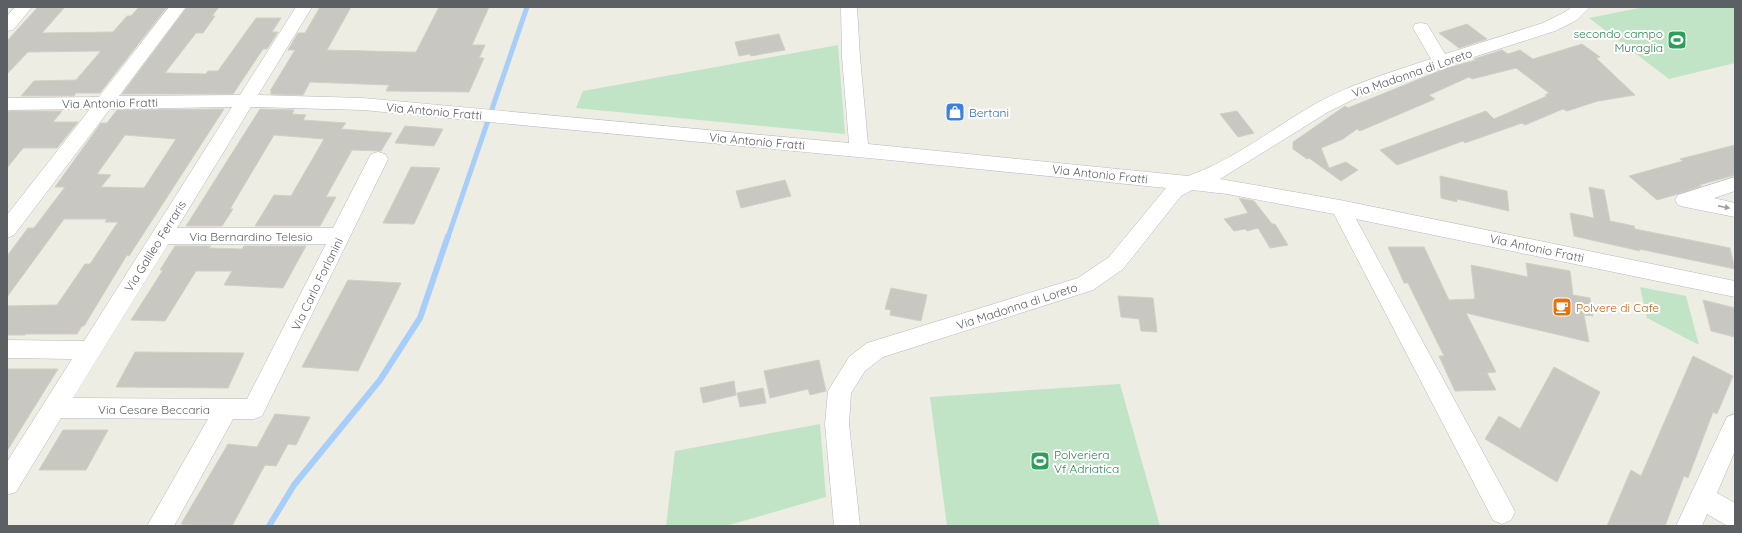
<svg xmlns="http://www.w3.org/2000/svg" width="1742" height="533" viewBox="0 0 1742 533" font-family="Quicksand,sans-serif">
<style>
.green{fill:#c2e4c6}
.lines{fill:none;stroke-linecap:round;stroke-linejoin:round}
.stream-far1{stroke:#a7cdfb;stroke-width:5}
.stream{stroke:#a7cdfb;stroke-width:6}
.building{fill:#c9c7c1;stroke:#d2cfc3;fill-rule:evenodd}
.minor-casing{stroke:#b6b9bd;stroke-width:1}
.minor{fill:#fff;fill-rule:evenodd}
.oneway{fill:#9d9fa2}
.labels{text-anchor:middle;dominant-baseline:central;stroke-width:4;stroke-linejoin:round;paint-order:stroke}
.leisure-label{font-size:12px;fill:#27864d;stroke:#fff;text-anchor:end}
.street-label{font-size:12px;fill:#5c5f64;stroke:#fff}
.shop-label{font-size:12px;fill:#366cbe;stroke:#fff;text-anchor:start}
.food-label{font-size:12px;fill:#c56008;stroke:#fff;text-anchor:start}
</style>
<rect width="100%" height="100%" fill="#eeede4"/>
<g class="green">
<path d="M1644 7H1735V63L1669 79 1589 18Z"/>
<path d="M838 45 845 134 576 108 583 91Z"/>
<path d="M1640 287 1686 296 1699 345 1647 318Z"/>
<path d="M1120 384 1160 526H947L930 397Z"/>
<path d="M820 424 826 497 726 526H666L675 451Z"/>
</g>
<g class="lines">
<path class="stream-far1" d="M448 237 527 7"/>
<path class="stream" d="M269 526 294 485 380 380 420 318 448 236"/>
</g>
<g class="building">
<path d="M38 7 64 8 42 33 113 32 127 16H131L139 7H167L100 93H76L74 96H21L34 81 76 80 101 51 28 52 7 74V41Z"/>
<path d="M187 7H219L212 16H215L203 33H196L165 73 206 74 208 71H218L256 18H281L272 32H278L267 49H263L233 94H122Z"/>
<path d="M320 7H351L327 50 405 52H416L439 7H489L472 45H485L479 58H484L469 92 386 91 389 85 310 82 303 95 270 94 272 91H270L295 50H288L298 33H305Z"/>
<path d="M1467 24 1487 39 1459 48 1439 33Z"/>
<path d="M779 34 785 50 751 56 750 54 739 56 735 42Z"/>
<path d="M1582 44 1600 57 1596 58 1635 95 1598 101 1567 111 1563 109 1525 125 1522 123 1465 143 1463 141 1397 165 1380 150 1486 111 1494 119 1547 96 1545 95 1549 93 1516 68 1472 79 1469 77 1429 95 1435 99 1360 131 1357 129 1343 139 1321 148 1329 168 1346 162 1358 170 1341 181 1309 158 1307 159 1293 149V142L1345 106 1348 108 1446 68 1476 60 1474 59 1502 50 1508 54 1520 50 1533 59Z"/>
<path d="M224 109 151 222 129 256 127 255 84 326H82L77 334H26L25 335H7V306L57 305 85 264H90L118 222H105L107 219H64L7 297V256L28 228H34L65 187H55L101 123H107L117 110ZM125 135 176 139 144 188 101 187 111 175 97 174Z"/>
<path d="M260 109 294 110 292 114 306 115 303 120 346 123 341 129 392 133 381 151 352 150 326 197H336L320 226H255L274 195 291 196 324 139 274 135 230 209H233L222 226H186Z"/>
<path d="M9 111H62L53 122H78L57 148H23L7 168V114Z"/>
<path d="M1237 111 1254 133 1238 137 1220 114Z"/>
<path d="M405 126 443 129 434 146 395 143Z"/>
<path d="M1735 145V175L1699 185 1701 186 1678 194 1657 200 1629 176 1683 161 1680 159Z"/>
<path d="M411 167 440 168 414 224 383 223Z"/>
<path d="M1440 176 1507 191 1509 211 1457 199V202L1441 198Z"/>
<path d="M785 180 791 196 741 208 736 191Z"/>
<path d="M1589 187 1604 190 1610 221 1634 226 1635 229 1730 248 1735 269 1639 249 1640 251 1574 236 1570 213 1594 218Z"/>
<path d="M1239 198 1254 201 1272 224H1275L1288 245 1270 248 1258 228 1247 231 1245 229 1234 231 1224 219 1248 213Z"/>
<path d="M175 246H211L209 248 242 249 244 246H306L283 288 224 285 232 271H196L165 321 131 320 163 270H160Z"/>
<path d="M1388 247H1424L1449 300 1475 299 1471 265 1528 277 1526 263 1570 271 1573 295 1590 298 1593 316 1584 315 1589 342 1466 313 1496 372 1487 373 1496 390 1455 391 1439 356H1444L1408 283H1404Z"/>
<path d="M348 280 401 283 358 371 302 367Z"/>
<path d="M891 288 927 295 921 321 890 315 891 310 885 309Z"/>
<path d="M1118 296 1153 298 1157 332 1141 331 1139 319 1121 317Z"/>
<path d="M1703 300 1735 308V337L1711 331Z"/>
<path d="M135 352 244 353 228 388 116 387Z"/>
<path d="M1693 356 1733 376 1717 414 1713 412 1688 478 1684 476 1665 526H1607L1631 470 1641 476Z"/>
<path d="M819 360 826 391 810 395 808 389 770 398 764 371Z"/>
<path d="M1554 367 1600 392 1557 482 1485 439 1499 416 1520 429Z"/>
<path d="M7 369H58L7 451Z"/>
<path d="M734 381 736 395 703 403 700 388Z"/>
<path d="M763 388 766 403 740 407 737 393Z"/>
<path d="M275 414 310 417 296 445 288 444 276 466 265 465 232 526H205L181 524 228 444 257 447Z"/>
<path d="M63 430H108L86 470H39Z"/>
</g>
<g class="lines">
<defs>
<g id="minor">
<path d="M15 7H32L13 30 7 31V16Z"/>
<path d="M169 7H186L119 96 240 95 296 7H312L258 95 363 98 849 143 842 57 841 7H857L860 57 868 144 1188 176C1234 160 1273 128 1315 104 1351 84 1391 72 1431 59L1413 28 1415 24 1421 23 1427 24 1445 54 1543 23 1565 12 1572 7H1590L1577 20 1555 31 1396 82 1354 99 1328 112 1220 179 1340 200 1735 281V297L1356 219 1511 504 1515 512 1511 520 1502 524 1493 520 1334 214 1227 194 1192 190 1181 196 1123 269 1093 290 883 357 865 371 851 393 849 424 860 526H834L825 424 828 391 849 357 867 343 1078 278 1109 257 1166 188 889 160 363 110 251 107 177 228H333L371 154 378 152 385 154 388 159 262 416 254 419H233L174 526H147L208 419 61 418 16 492 7 495V462L72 359 7 358V340L84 341 232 107 110 109 14 235 7 238V215L90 109 7 110V98L99 97ZM168 244H326L247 399 73 398Z"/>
<path d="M1735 177V191L1714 198 1735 203V217L1685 207 1678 205 1675 200 1678 195Z"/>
<path d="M1735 414V451L1717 493 1735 503V526L1726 525 1707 514 1702 526H1676L1727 417Z"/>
</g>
</defs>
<use href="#minor" class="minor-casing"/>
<use href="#minor" class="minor"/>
</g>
<defs><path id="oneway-solid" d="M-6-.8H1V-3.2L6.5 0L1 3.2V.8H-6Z"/></defs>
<use class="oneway" href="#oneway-solid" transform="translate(1724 207) rotate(11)"/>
<defs>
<symbol id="stadium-square" viewBox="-11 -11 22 22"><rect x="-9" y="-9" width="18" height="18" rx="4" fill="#2e9e5b" stroke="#fff"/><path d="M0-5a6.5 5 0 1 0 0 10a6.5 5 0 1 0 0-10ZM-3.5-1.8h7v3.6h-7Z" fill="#fff"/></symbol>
<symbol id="shop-square" viewBox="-11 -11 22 22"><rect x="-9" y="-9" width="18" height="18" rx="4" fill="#3f7fe0" stroke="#fff"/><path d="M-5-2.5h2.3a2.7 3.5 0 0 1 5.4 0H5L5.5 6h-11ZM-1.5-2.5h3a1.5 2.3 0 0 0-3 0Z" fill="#fff"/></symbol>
<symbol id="cafe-square" viewBox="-11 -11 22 22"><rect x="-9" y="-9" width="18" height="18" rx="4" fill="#e8710a" stroke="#fff"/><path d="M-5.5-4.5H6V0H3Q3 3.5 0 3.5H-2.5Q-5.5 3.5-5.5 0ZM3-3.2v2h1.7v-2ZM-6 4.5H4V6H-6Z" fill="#fff"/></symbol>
</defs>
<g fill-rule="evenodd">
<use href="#stadium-square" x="1666" y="29" width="22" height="22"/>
<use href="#shop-square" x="944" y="101" width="22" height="22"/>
<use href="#cafe-square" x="1551" y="296" width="22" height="22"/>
<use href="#stadium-square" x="1029" y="450" width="22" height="22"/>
</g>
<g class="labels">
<g class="leisure-label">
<text x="1663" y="33">secondo campo<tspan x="1663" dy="14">Muraglia</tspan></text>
<text x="1054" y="454" text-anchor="start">Polveriera<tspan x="1054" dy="14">Vf Adriatica</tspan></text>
</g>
<g class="street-label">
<text transform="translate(1412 73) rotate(-19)">Via Madonna di Loreto</text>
<text transform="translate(110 103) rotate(-1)">Via Antonio Fratti</text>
<text transform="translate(434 111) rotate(5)">Via Antonio Fratti</text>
<text transform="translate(757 141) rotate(5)">Via Antonio Fratti</text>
<text transform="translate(1100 174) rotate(6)">Via Antonio Fratti</text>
<text x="251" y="236">Via Bernardino Telesio</text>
<text transform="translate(155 246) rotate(-58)">Via Galileo Ferraris</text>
<text transform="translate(1537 248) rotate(12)">Via Antonio Fratti</text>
<text transform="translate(317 284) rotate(-64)">Via Carlo Forlanini</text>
<text transform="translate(1017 306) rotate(-18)">Via Madonna di Loreto</text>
<text x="154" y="409">Via Cesare Beccaria</text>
</g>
<g class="shop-label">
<text x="969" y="112">Bertani</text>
</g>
<g class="food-label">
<text x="1576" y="307">Polvere di Cafe</text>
</g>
</g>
<rect width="1742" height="533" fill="none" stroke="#5c5f64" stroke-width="16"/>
</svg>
